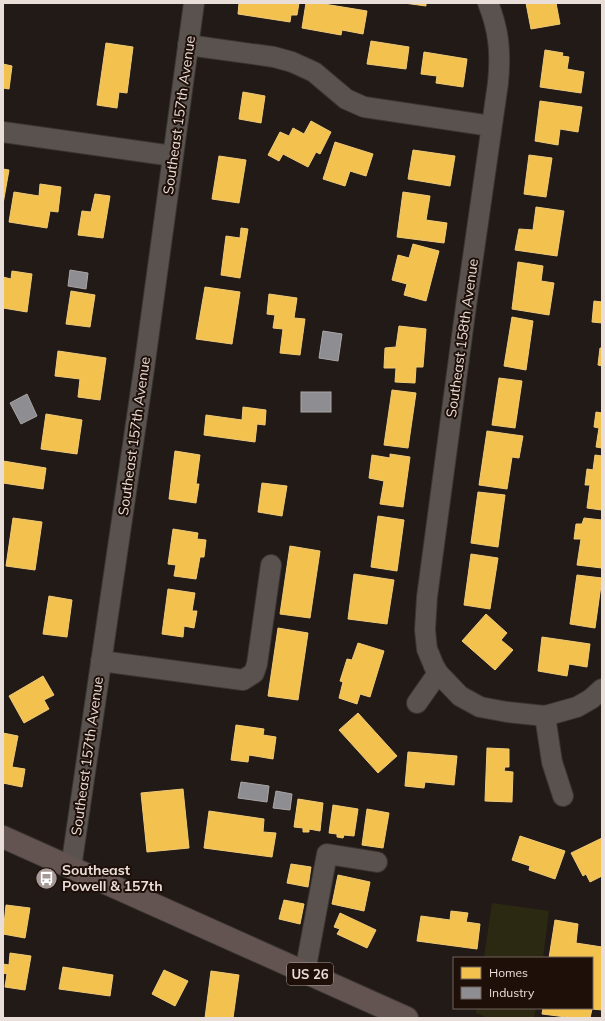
<svg xmlns="http://www.w3.org/2000/svg" width="605" height="1021" viewBox="0 0 605 1021" font-family="Mulish,sans-serif">
<style>
.green{fill:#2c2913}
.homes{fill:#f2c14e;stroke:#f0ca78}
.industry{fill:#8d8d92;stroke:#a9a5a7}
.lines{fill:none;stroke-linecap:round;stroke-linejoin:round}
.minor-casing{stroke:#3b3532;stroke-width:22}
.major-casing{stroke:#3b3532;stroke-width:24}
.minor{stroke:#59524e;stroke-width:20}
.major{stroke:#635452;stroke-width:22}
.labels{text-anchor:middle;dominant-baseline:central;stroke-width:4;stroke-linejoin:round;paint-order:stroke}
.shield{fill:#1e0f08;stroke:#ada09a;stroke-width:1}
.shield-label{font-size:13px;font-weight:bold;fill:#eaded9}
.street-label{font-size:14px;fill:#eaded9;stroke:#1e0f08}
.poi-label{font-size:14px;font-weight:bold;fill:#eaded9;stroke:#1e0f08;text-anchor:start}
</style>
<rect width="100%" height="100%" fill="#221a16"/>
<g class="green">
<path d="M492 903 549 911 543 958H484Z"/>
<path d="M477 1008H536L534 1018H488L476 1013Z"/>
</g>
<g class="homes">
<path d="M239 3H299L297 15H291L290 22 238 14Z"/>
<path d="M306 3H318L367 11 363 34 342 30 341 35 302 28Z"/>
<path d="M404 3H426V6Z"/>
<path d="M526 3H556L560 24 531 29Z"/>
<path d="M371 41 409 47 406 69 367 64Z"/>
<path d="M106 43 133 47 127 93 119 92 117 108 97 105Z"/>
<path d="M545 50 563 53 562 56 569 57 567 69 584 72 581 93 540 87Z"/>
<path d="M424 52 467 59 463 87 436 83 437 76 421 74Z"/>
<path d="M3 64 12 66 9 89 3 88Z"/>
<path d="M243 92 265 96 261 123 239 119Z"/>
<path d="M540 101 582 107 578 132 560 129 558 145 535 141Z"/>
<path d="M311 121 331 132 320 154 316 152 308 167 283 154 279 161 268 155 280 132 289 136 293 128 304 134Z"/>
<path d="M335 142 373 154 366 176 350 171 345 186 323 179Z"/>
<path d="M413 150 455 156 450 186 408 179Z"/>
<path d="M529 155 552 158 546 197 524 194Z"/>
<path d="M219 156 246 160 239 203 212 199Z"/>
<path d="M3 169 9 170 3 204Z"/>
<path d="M40 184 61 187 58 212 50 211 47 228 9 222 14 192 39 196Z"/>
<path d="M403 192 430 196 426 220 447 223 444 243 397 237Z"/>
<path d="M95 194 110 196 103 238 78 235 82 211 91 212Z"/>
<path d="M536 207 564 211 557 256 515 250 519 229 533 230Z"/>
<path d="M241 228 248 229 240 278 221 275 226 236 240 238Z"/>
<path d="M413 244 439 251 426 301 404 295 407 284 392 280 398 255 409 258Z"/>
<path d="M518 262 543 266 541 281 554 283 549 315 512 309Z"/>
<path d="M12 271 32 274 27 312 3 308V277L11 279Z"/>
<path d="M205 287 240 292 232 344 196 339Z"/>
<path d="M71 291 95 295 90 327 66 324Z"/>
<path d="M269 294 297 298 294 318 305 319 300 355 280 353 283 329 273 328 275 315 267 314Z"/>
<path d="M594 301 602 302V323L592 322Z"/>
<path d="M512 317 533 321 526 370 504 366Z"/>
<path d="M399 326 426 329 423 367H416L415 383 395 382 396 368H384L385 348 396 347Z"/>
<path d="M600 348H602V366L598 365Z"/>
<path d="M58 351 106 358 100 400 78 397 80 379 55 376Z"/>
<path d="M499 378 522 381 515 428 492 425Z"/>
<path d="M392 390 416 393 408 448 384 445Z"/>
<path d="M243 407 266 410 265 425 257 424 255 442 204 435 206 415 242 420Z"/>
<path d="M596 412 602 413V448L596 447 599 428 594 427Z"/>
<path d="M46 414 82 420 77 454 41 449Z"/>
<path d="M487 431 523 436 519 458 512 457 507 489 479 485Z"/>
<path d="M175 451 200 455 196 484H199L196 503 169 499Z"/>
<path d="M390 454 410 457 403 507 380 504 384 481 369 478 372 455 390 458Z"/>
<path d="M595 455 602 456V510L587 508 590 485H585L587 469 593 470Z"/>
<path d="M3 461 46 468 43 489 3 483Z"/>
<path d="M262 483 287 486 282 516 258 512Z"/>
<path d="M478 492 505 495 498 547 471 543Z"/>
<path d="M378 516 404 520 397 571 371 567Z"/>
<path d="M13 518 42 522 35 570 6 566Z"/>
<path d="M584 518 602 520V568L577 565 581 539H574L576 524H582Z"/>
<path d="M173 529 198 533 197 539 206 540 204 557H200L196 579 174 576 176 565 168 564Z"/>
<path d="M290 546 320 551 310 618 280 614Z"/>
<path d="M471 554 498 558 490 609 464 605Z"/>
<path d="M354 574 394 580 387 624 348 619Z"/>
<path d="M577 575 602 578 595 628 570 624Z"/>
<path d="M168 589 195 593 192 611H197L194 628 184 626 183 637 162 634Z"/>
<path d="M49 596 72 600 67 637 43 634Z"/>
<path d="M486 614 507 633 501 640 513 650 495 670 462 641Z"/>
<path d="M278 628 308 633 298 700 268 696Z"/>
<path d="M542 637 590 644 587 667 569 664 567 676 538 671Z"/>
<path d="M358 643 384 651 370 697 360 694 357 704 339 698 343 682 340 681 347 659 352 660Z"/>
<path d="M43 676 54 695 44 700 49 709 24 723 9 696Z"/>
<path d="M358 713 397 756 378 773 339 730Z"/>
<path d="M236 725 264 729 263 735 276 737 273 759 249 755 248 762 231 760Z"/>
<path d="M3 733 18 736 12 767 25 769 22 787 3 783Z"/>
<path d="M487 748 509 749V767H505L504 771 513 772 512 802 485 801Z"/>
<path d="M408 752 457 756 454 785 425 782 424 788 405 786Z"/>
<path d="M183 789 189 848 147 852 141 793Z"/>
<path d="M298 799 323 803 320 831 309 829V832H303V828L294 827Z"/>
<path d="M333 805 358 809 354 836 344 835 343 838 337 837V834L329 833Z"/>
<path d="M367 809 389 813 383 848 362 845Z"/>
<path d="M209 811 264 819 263 832 276 833 272 857 204 848Z"/>
<path d="M520 836 565 851 555 879 529 870 530 866 512 860Z"/>
<path d="M602 838V876L590 882 586 874 583 876 571 853Z"/>
<path d="M291 864 311 867 308 887 287 883Z"/>
<path d="M338 875 370 882 364 911 332 904Z"/>
<path d="M284 900 304 904 300 924 279 919Z"/>
<path d="M6 905 30 908 25 938 3 934Z"/>
<path d="M451 911 468 913 466 922 480 924 477 949 417 941 421 916 450 920Z"/>
<path d="M340 913 376 930 367 948 337 934 340 929 334 927Z"/>
<path d="M555 920 578 924 576 943 602 947V1010L592 1009 590 1018H574L542 1014 543 1008H592V958H549Z"/>
<path d="M10 953 31 956 25 990 5 987 7 974 3 973V964L9 965Z"/>
<path d="M63 967 113 975 110 996 59 989Z"/>
<path d="M164 970 188 981 175 1006 152 994Z"/>
<path d="M211 971 239 975 233 1018H205Z"/>
</g>
<g class="industry">
<path d="M70 270 88 273 86 289 68 286Z"/>
<path d="M323 331 342 334 338 361 319 358Z"/>
<rect x="301" y="392" width="30" height="20"/>
<path d="M27 394 37 416 21 424 10 403Z"/>
<path d="M241 782 269 786 267 802 238 798Z"/>
<path d="M276 791 292 794 290 810 273 808Z"/>
</g>
<g class="lines">
<defs>
<g id="minor">
<path d="M488 3C499 30 501 53 498 83L466 306 427 597 425 630 427 649 434 666 438 673 460 696 480 707 507 712 545 716 577 707 591 699 602 689"/>
<path d="M188 45 274 57 292 62 314 72 346 99 364 107 491 126"/>
<path d="M3 132 173 156"/>
<path d="M101 661 243 680 254 673 257 664 271 565"/>
<path d="M417 703 438 673"/>
<path d="M545 716 552 762 563 796"/>
<path d="M71 868 144 369 194 3"/>
<path d="M305 972 327 854 377 862"/>
</g>
<path id="major" d="M3 837 407 1018"/>
</defs>
<use href="#minor" class="minor-casing"/>
<use href="#major" class="major-casing"/>
<use href="#minor" class="minor"/>
<use href="#major" class="major"/>
</g>
<defs>
<symbol id="bus-disc" viewBox="-11 -11 22 22"><circle r="9.5" fill="#a49995" stroke="#1e0f08"/><path d="M-5-6H5V4H4V6H2V4H-2V6H-4V4H-5ZM-3.5-4V0h7V-4ZM-3.5 1.2v1.5H-2V1.2ZM2 1.2v1.5H3.5V1.2Z" fill="#fff"/></symbol>
</defs>
<g fill-rule="evenodd">
<use href="#bus-disc" x="34" y="866" width="25" height="25"/>
</g>
<g class="labels">
<rect class="shield" x="287" y="963" width="46" height="22" rx="3"/>
<g class="shield-label">
<text x="310" y="974">US 26</text>
</g>
<g class="street-label">
<text transform="translate(179 115) rotate(-82)">Southeast 157th Avenue</text>
<text transform="translate(462 338) rotate(-82)">Southeast 158th Avenue</text>
<text transform="translate(134 436) rotate(-82)">Southeast 157th Avenue</text>
<text transform="translate(87 756) rotate(-82)">Southeast 157th Avenue</text>
</g>
<g class="poi-label">
<text x="62" y="870">Southeast<tspan x="62" dy="16">Powell &amp; 157th</tspan></text>
</g>
</g>
<rect width="605" height="1021" fill="none" stroke="#eaded9" stroke-width="8"/>
<rect x="453" y="957" width="140" height="52" fill="#1e0f08" stroke="#70625c"/>
<rect x="461" y="967" width="20" height="12" fill="#f2c14e" stroke="#70625c"/>
<text x="489" y="977" font-size="12" fill="#eaded9">Homes</text>
<rect x="461" y="987" width="20" height="12" fill="#8d8d92" stroke="#70625c"/>
<text x="489" y="997" font-size="12" fill="#eaded9">Industry</text>
</svg>
